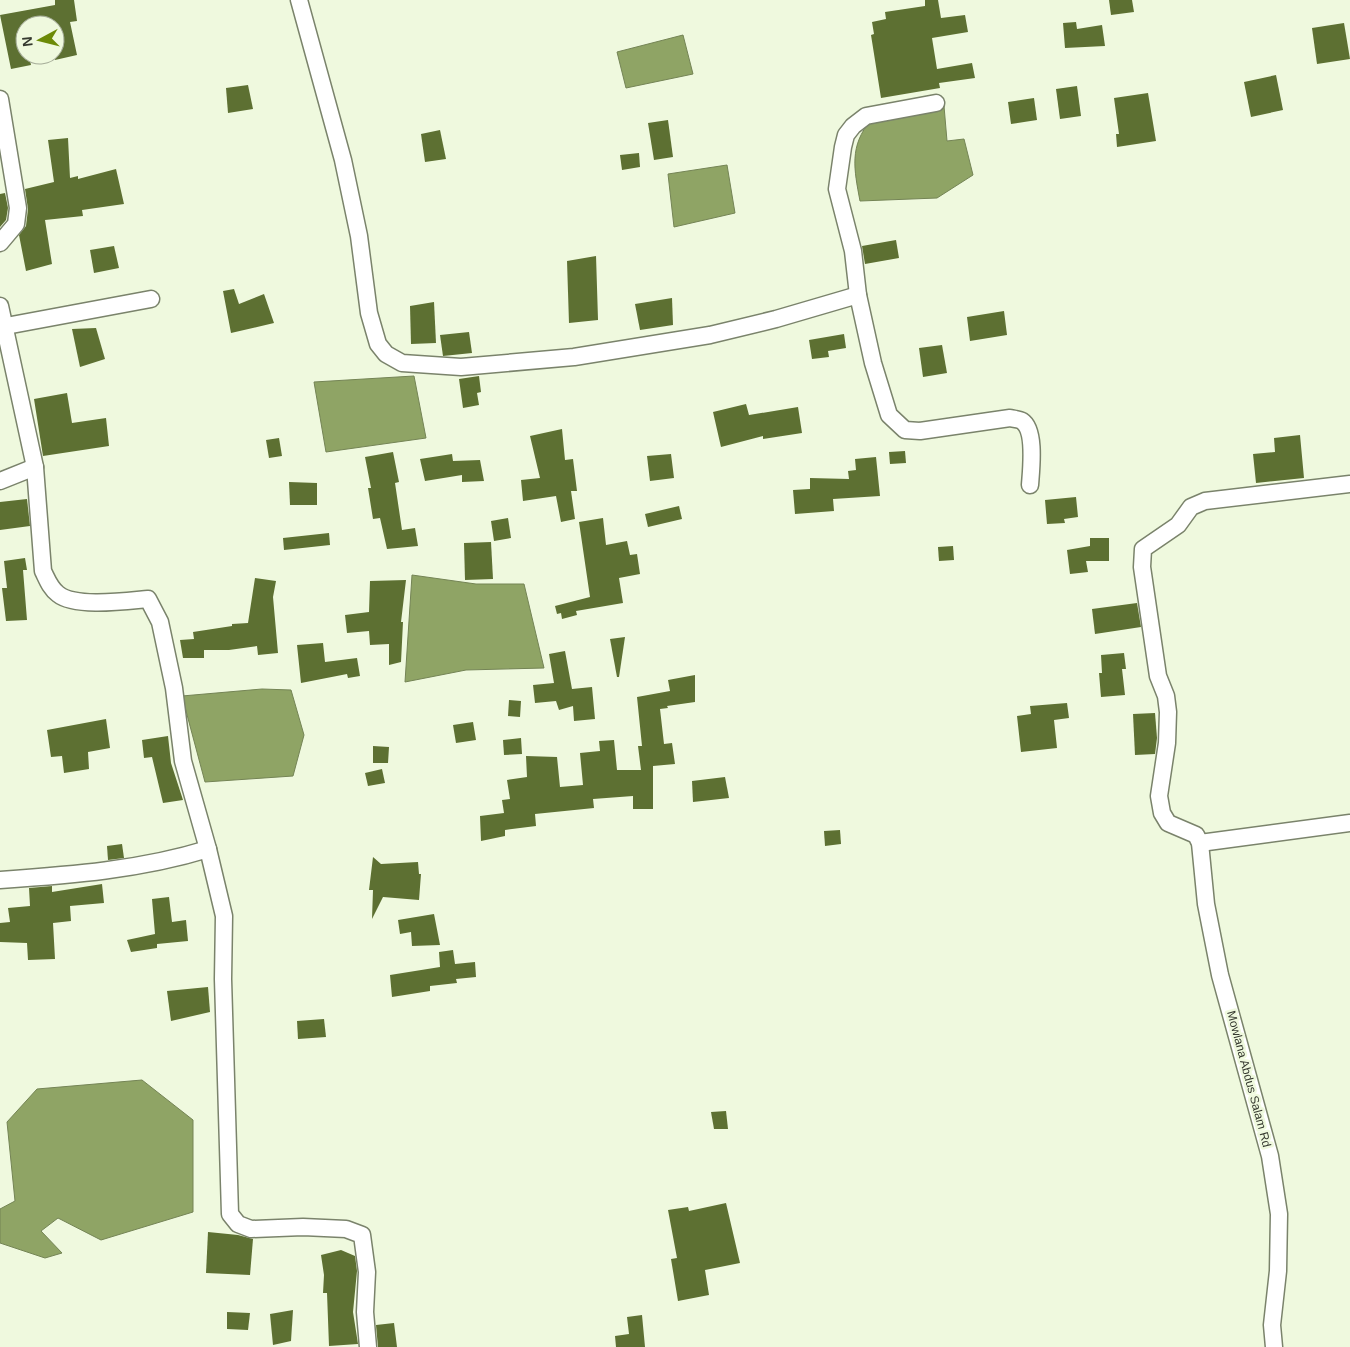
<svg xmlns="http://www.w3.org/2000/svg" width="1350" height="1347" viewBox="0 0 1350 1347" font-family="Helvetica,sans-serif">
<style>
.water{fill:#8fa465;stroke:#748455}
.building{fill:#5d7032}
.lines{fill:none;stroke-linecap:round;stroke-linejoin:round}
.minor-casing{stroke:#7a836b;stroke-width:19}
.minor{stroke:#fff;stroke-width:16}
.labels{text-anchor:middle;dominant-baseline:central;stroke-width:5;stroke-linejoin:round;paint-order:stroke}
.street-label{font-size:12px;fill:#35392f;stroke:#eff9de}
</style>
<rect width="100%" height="100%" fill="#eff9de"/>
<g class="water">
<path d="M683 35 693 74 626 88 617 52Z"/>
<path d="M944 106 947 141 964 139 973 175 937 198 860 201C854 169 849 146 871 120Z"/>
<path d="M727 165 735 213 674 227 668 174Z"/>
<path d="M414 376 426 438 326 452 314 382Z"/>
<path d="M412 575 476 584H524L544 668 466 670 405 682Z"/>
<path d="M262 689 291 690 304 735 293 776 205 782 182 696Z"/>
<path d="M142 1080 193 1120V1212L101 1240 58 1218 41 1231 62 1253 45 1258 0 1243V1209L15 1201 7 1122 37 1089Z"/>
</g>
<g class="building">
<path d="M55 0H74L77 21 70 22 77 55 55 60V25H25V55H29L31 65 11 69 0 15 55 5Z"/>
<path d="M925 0H938L941 18 965 15 968 32 932 38 937 69 972 63 975 78 939 83 940 88 881 98 871 35 874 34 872 22 886 19 885 12 925 6Z"/>
<path d="M1109 0H1132L1134 12 1111 15Z"/>
<path d="M1076 22 1077 29 1102 25 1105 46 1065 48 1063 23Z"/>
<path d="M1344 23 1350 59 1317 64 1312 28Z"/>
<path d="M1276 75 1283 110 1251 117 1244 82Z"/>
<path d="M248 85 253 109 228 113 226 88Z"/>
<path d="M1077 86 1081 116 1060 119 1056 89Z"/>
<path d="M1148 93 1156 141 1117 147 1116 134H1119L1114 98Z"/>
<path d="M1034 98 1037 120 1011 124 1008 102Z"/>
<path d="M668 120 673 157 654 160 648 123Z"/>
<path d="M440 130 446 159 425 162 421 134Z"/>
<path d="M68 138 70 178 78 176V179L116 169 124 204 82 210 83 216 45 220 52 264 26 271 19 235 26 226 28 209 25 189 54 182 48 140Z"/>
<path d="M639 153 640 167 622 170 620 155Z"/>
<path d="M5 193 8 208 6 220 0 227V194Z"/>
<path d="M896 240 899 258 865 264 862 246Z"/>
<path d="M114 246 119 268 94 273 90 250Z"/>
<path d="M596 256 598 320 569 323 567 261Z"/>
<path d="M234 289 239 304 264 294 274 323 231 333 223 291Z"/>
<path d="M672 298 673 325 640 330 635 304Z"/>
<path d="M434 302 436 343 411 344 410 306Z"/>
<path d="M1004 311 1007 335 970 341 967 317Z"/>
<path d="M96 328 105 359 80 367 72 329Z"/>
<path d="M469 332 472 353 443 356 440 335Z"/>
<path d="M844 334 846 348 828 351 829 357 812 359 809 340Z"/>
<path d="M942 345 947 373 923 377 919 348Z"/>
<path d="M479 376 481 392 477 393 479 405 463 408 459 379Z"/>
<path d="M67 393 72 423 106 418 109 446 43 456 34 399Z"/>
<path d="M746 404 749 415 798 407 802 433 763 439V436L721 447 713 412Z"/>
<path d="M562 429 565 460 573 459 577 491H571L575 519 561 522 556 496 523 501 521 480 540 478 530 436Z"/>
<path d="M1300 435 1304 478 1256 483 1253 454 1275 452 1274 438Z"/>
<path d="M279 438 282 456 269 458 266 440Z"/>
<path d="M905 451 906 463 890 464 889 452Z"/>
<path d="M393 452 399 482 395 483 402 530 415 528 418 546 387 549 380 518 373 519 368 488H371L365 457Z"/>
<path d="M452 454 453 461 480 460 484 481 462 482V475L425 481 420 459Z"/>
<path d="M671 454 674 478 650 481 647 456Z"/>
<path d="M876 457 880 496 833 499 834 511 795 514 793 490 810 489V478L849 479 848 471 856 470 855 459Z"/>
<path d="M289 482 317 483V505H290Z"/>
<path d="M1076 497 1078 517 1064 519 1065 523 1047 524 1045 500Z"/>
<path d="M27 499 30 526 0 530V502Z"/>
<path d="M679 506 682 519 648 527 645 514Z"/>
<path d="M508 518 511 538 494 541 491 521Z"/>
<path d="M603 518 606 545 627 541 630 555 637 554 640 574 619 578 623 603 576 611 577 615 562 619 561 613 557 614 555 606 590 597 579 522Z"/>
<path d="M329 533 330 545 284 550 283 538Z"/>
<path d="M1090 538H1109V561H1086L1088 572 1070 574 1067 550 1090 546Z"/>
<path d="M491 542 493 579 465 580 464 543Z"/>
<path d="M953 546 954 560 939 561 938 547Z"/>
<path d="M25 558 27 570H23L27 620 6 621 2 588H7L4 561Z"/>
<path d="M255 578 276 581 273 597 278 653 258 655 257 646 229 650H204V658H183L180 640 194 639 193 632 232 626V624L248 623Z"/>
<path d="M406 580 401 622H403L401 662 389 665V644L370 645 369 631 347 633 345 615 369 612 370 581Z"/>
<path d="M1137 603 1141 627 1095 634 1092 609Z"/>
<path d="M625 637 619 677H617L610 639Z"/>
<path d="M323 643 325 662 357 658 360 676 348 678 347 674 301 683 297 645Z"/>
<path d="M565 651 572 689 592 687 595 719 574 721 573 706 559 710 556 701 535 703 533 685 554 683 549 654Z"/>
<path d="M1124 653 1126 669H1122L1125 695 1101 697 1099 673H1102L1101 655Z"/>
<path d="M695 675V702L667 706 668 708 660 709 664 744 672 743 675 764 653 766V809H633V796L593 799 594 808 535 814 536 826 505 830V836L481 841 480 816 504 813 502 800 510 799 507 780 527 777 526 756 557 757 560 787 583 785 580 753 600 751 599 741 614 740 617 770H641L638 746H642L637 697 670 691 668 680Z"/>
<path d="M509 700 521 701 520 717 508 716Z"/>
<path d="M1067 703 1069 718 1054 720 1057 748 1021 752 1017 716 1031 714 1030 706Z"/>
<path d="M1155 713 1157 738 1155 754 1135 755 1133 714Z"/>
<path d="M106 719 110 748 88 752 89 769 64 773 62 756 51 757 47 730Z"/>
<path d="M473 722 476 740 456 743 453 725Z"/>
<path d="M168 736 171 763 183 800 163 803 152 757 144 758 142 740Z"/>
<path d="M521 738 522 754 504 755 503 740Z"/>
<path d="M373 746 389 747 388 763H373Z"/>
<path d="M382 769 385 783 368 786 365 773Z"/>
<path d="M725 777 729 798 693 802 692 781Z"/>
<path d="M840 830 841 844 825 846 824 831Z"/>
<path d="M122 844 124 858 108 860 107 846Z"/>
<path d="M373 857 381 864 418 862 419 874H421L419 900 383 897 372 919 373 890H369Z"/>
<path d="M102 884 104 903 70 906 71 921 53 923 55 959 28 960 27 943 0 942V923L10 922 8 908 30 906 29 888 52 886V892Z"/>
<path d="M169 897 172 922 186 920 188 941 157 944V948L131 952 127 940 155 934 152 899Z"/>
<path d="M434 914 440 945 412 946 411 932 400 934 398 920Z"/>
<path d="M453 950 455 964 475 962 476 977 456 979 457 983 430 986V991L392 997 390 975 440 967 439 952Z"/>
<path d="M208 987 210 1012 171 1021 167 991Z"/>
<path d="M324 1019 326 1037 298 1039 297 1021Z"/>
<path d="M726 1111 728 1129H714L711 1112Z"/>
<path d="M726 1203 740 1263 705 1270 709 1295 678 1301 671 1259 677 1258 668 1210 688 1207 689 1211Z"/>
<path d="M208 1232 238 1235 253 1239 250 1275 206 1273Z"/>
<path d="M341 1250 355 1256 357 1271 353 1312 358 1344 329 1346 327 1293H323L324 1275 321 1255Z"/>
<path d="M293 1310 291 1341 273 1345 270 1314Z"/>
<path d="M227 1312 250 1313 248 1330 227 1329Z"/>
<path d="M642 1315 645 1347H616L615 1336 629 1334 627 1317Z"/>
<path d="M394 1323 397 1347H378L376 1325Z"/>
</g>
<g class="lines">
<defs>
<g id="minor">
<path d="M299 0 343 160 359 236 369 313 378 344 386 354 402 363 461 367 574 357 710 335 776 319 858 295"/>
<path d="M0 99 18 208 16 224 0 243"/>
<path d="M936 103 866 116 853 126 846 135 843 147 837 189 853 251 858 295 873 363 889 415 905 430 920 431 1010 418C1014 419 1019 419 1022 421 1036 430 1031 470 1030 485"/>
<path d="M0 306 35 467 43 571C47 579 50 588 58 594 75 608 126 601 148 599L160 622 174 688 183 761 208 849 224 916 223 979 230 1214 238 1224 251 1229 303 1227 346 1229 362 1235 367 1272 365 1312 368 1347"/>
<path d="M6 326 151 299"/>
<path d="M0 481 35 467"/>
<path d="M1200 843 1350 823"/>
<path d="M0 880C71 875 140 870 208 849"/>
<path d="M1274 1347 1272 1325 1278 1271 1279 1214 1270 1156 1220 975 1206 904 1200 843 1196 835 1168 823 1162 813 1159 796 1167 743 1168 712 1166 696 1158 676 1142 567 1143 549 1178 525 1191 507 1205 501 1350 484"/>
</g>
</defs>
<use href="#minor" class="minor-casing"/>
<use href="#minor" class="minor"/>
</g>
<g class="labels">
<g class="street-label">
<text transform="translate(1249 1079) rotate(75)">Mowlana Abdus Salam Rd</text>
</g>
</g>
<g transform="translate(40 40) rotate(263)"><circle r="24" fill="#eff9de" stroke="#a5ac98"/>
<path d="M0-4L9 19L0 12L-9 19Z" fill="#6c8a07"/>
<text y="-8" font-size="14" font-weight="bold" text-anchor="middle" fill="#35392f">N</text>
</g>
</svg>
